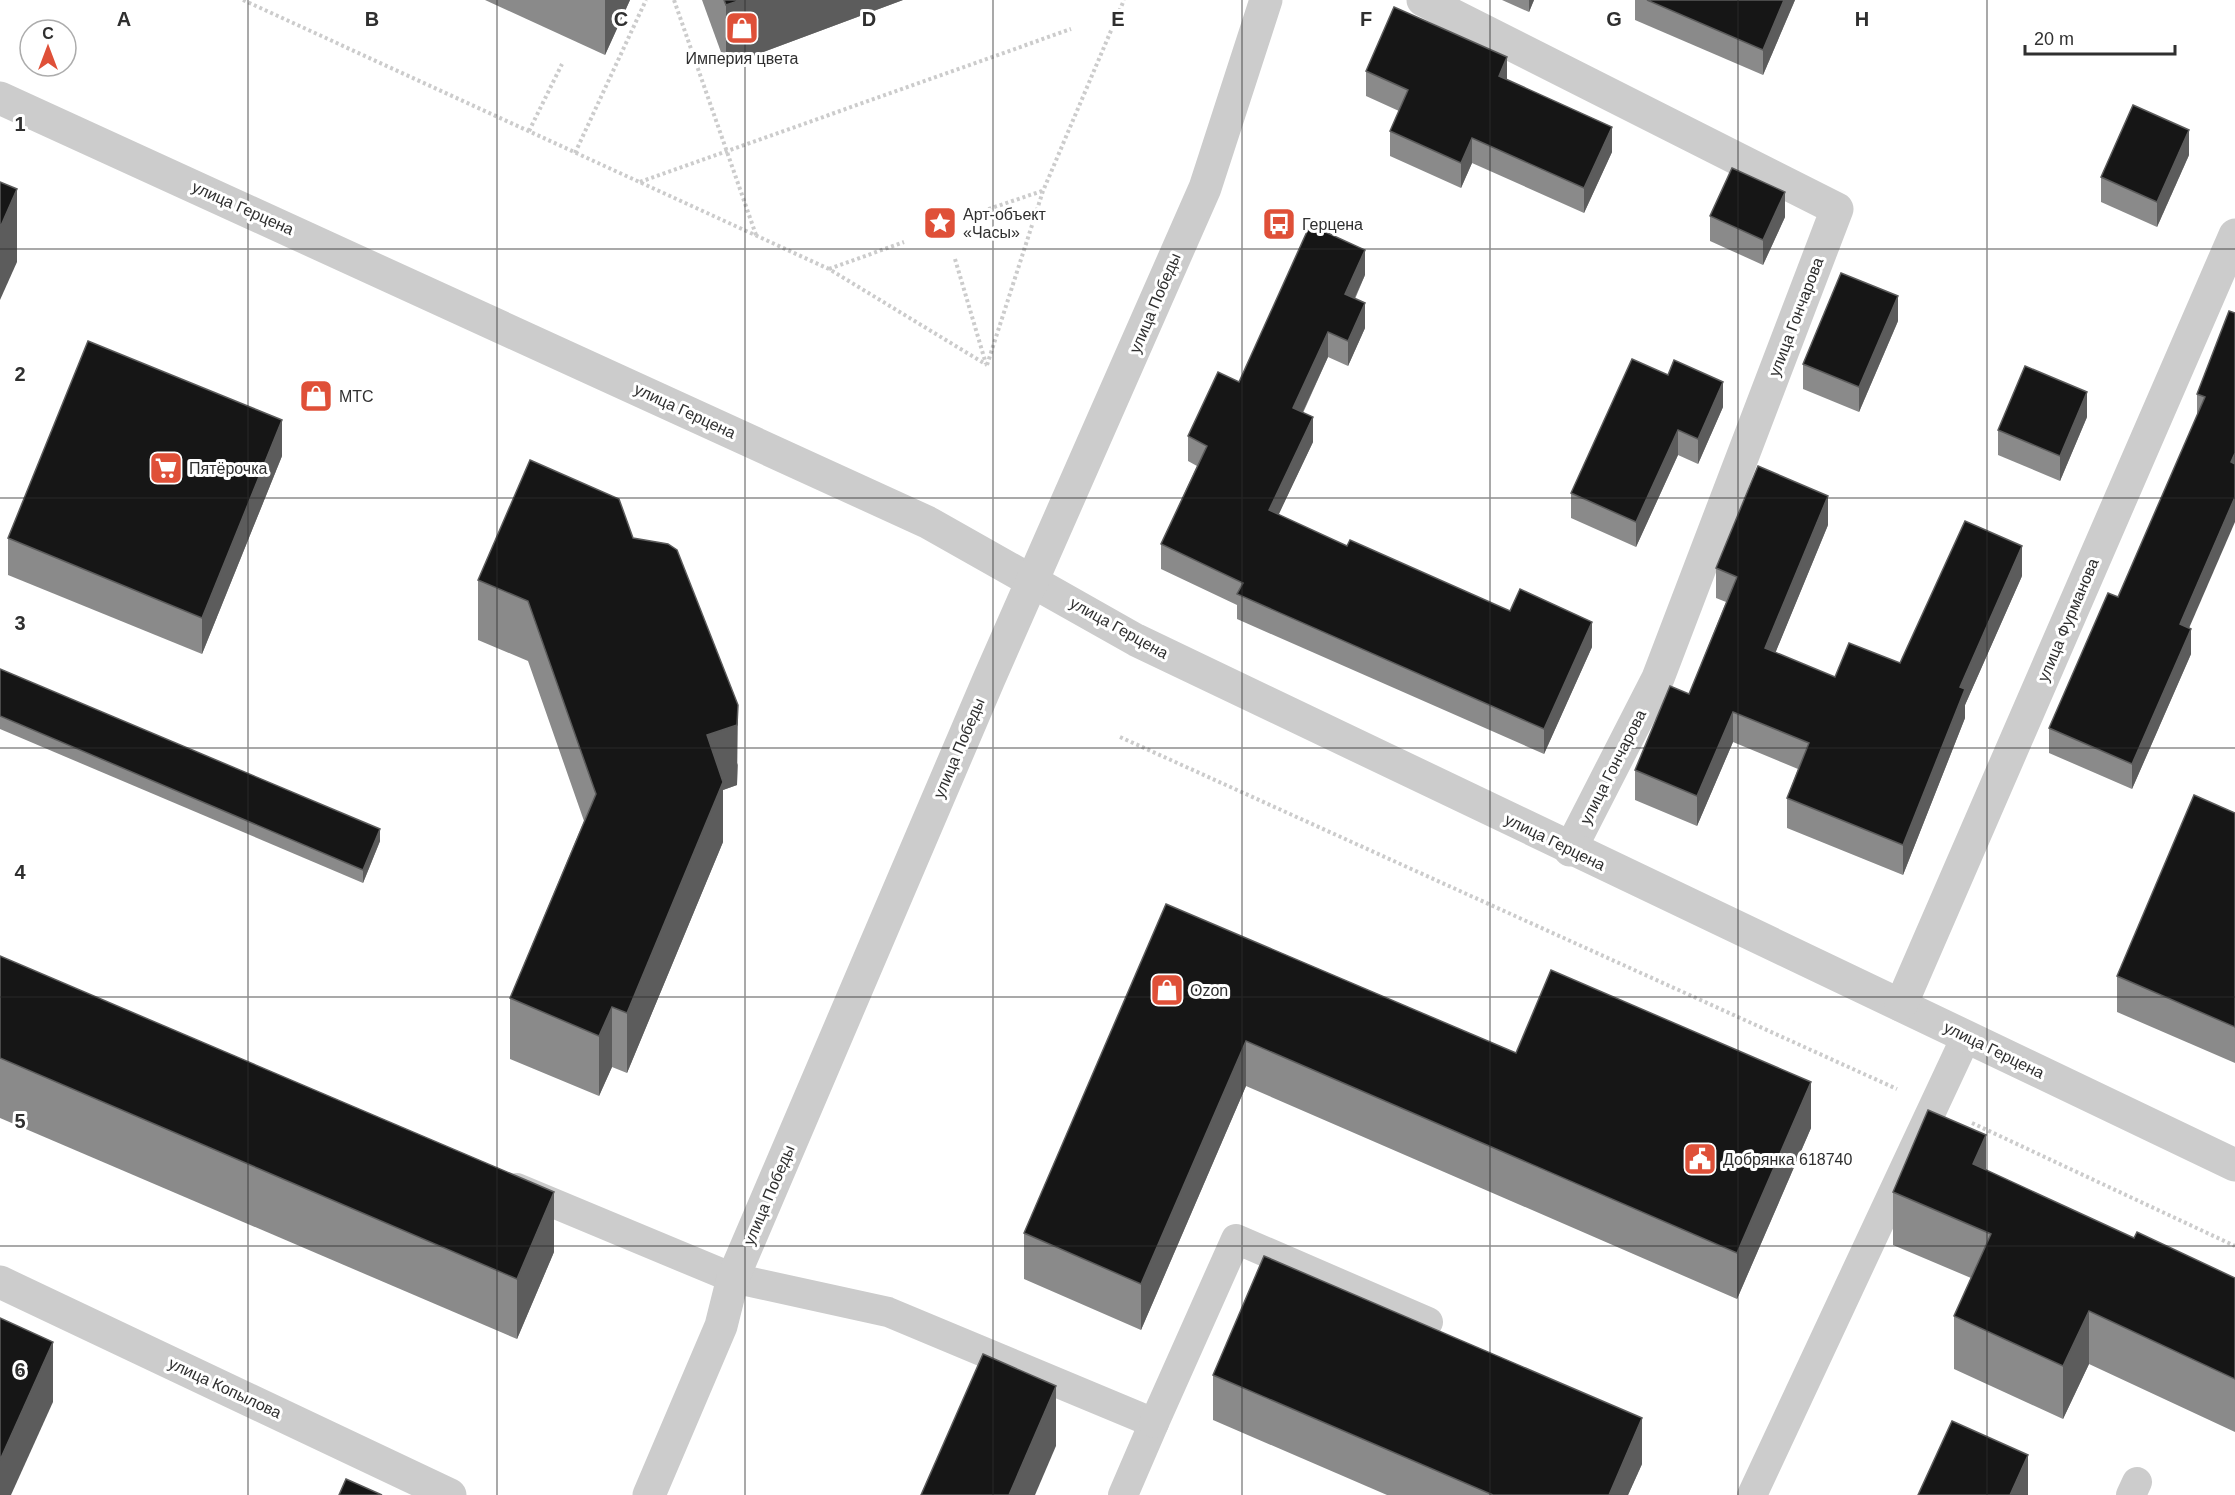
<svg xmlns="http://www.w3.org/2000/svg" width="2235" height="1495" viewBox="0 0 2235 1495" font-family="Helvetica,sans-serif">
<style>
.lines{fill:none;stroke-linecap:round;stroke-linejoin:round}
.path{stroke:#ccc;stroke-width:4;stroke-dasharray:3 3;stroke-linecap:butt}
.service{stroke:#ccc;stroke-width:30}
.minor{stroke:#ccc;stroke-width:33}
.tertiary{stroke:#ccc;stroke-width:33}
.wall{fill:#8a8a8a}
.shaded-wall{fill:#5c5c5c}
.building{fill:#161616;stroke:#5c5c5c;stroke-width:1.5}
.grid{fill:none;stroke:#2f2f2f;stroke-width:1.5;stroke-opacity:0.55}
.labels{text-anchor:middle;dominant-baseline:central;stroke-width:6;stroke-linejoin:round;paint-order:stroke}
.poi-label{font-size:16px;fill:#2f2f2f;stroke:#fff;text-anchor:start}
.street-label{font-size:16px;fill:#2f2f2f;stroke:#fff}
.grid-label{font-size:20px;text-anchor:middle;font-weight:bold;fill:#2f2f2f;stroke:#fff;stroke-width:6;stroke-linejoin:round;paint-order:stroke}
</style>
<rect width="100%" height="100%" fill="#fff"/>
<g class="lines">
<g class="path">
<path d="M243 0 829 269 987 365"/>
<path d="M674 0 756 235"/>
<path d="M529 131 562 64"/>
<path d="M575 153 646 0"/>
<path d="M640 182 1071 29"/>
<path d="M977 213 1042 191"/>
<path d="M955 259 986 364"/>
<path d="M829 269 904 242"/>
<path d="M987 365 1043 191 1124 0"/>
<path d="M1120 737 1897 1089"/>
<path d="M1972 1123 2235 1246"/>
</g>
<g class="service">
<path d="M517 1188 733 1278 888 1312 1154 1423 1123 1495"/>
<path d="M1154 1423 1236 1239 1428 1322"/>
<path d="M1752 1495 1966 1037"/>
<path d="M2131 1495 2137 1482"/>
</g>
<g class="minor">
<path d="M1423 0 1837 209 1658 678 1570 850"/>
<path d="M0 98 927 522 1136 640 2235 1165"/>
<path d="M1901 1005 2235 235"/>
<path d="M0 1282 450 1495"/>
</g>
<path class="tertiary" d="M649 1495 721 1326 733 1278 989 679 1205 188 1266 0"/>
</g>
<g class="wall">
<path d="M485 0H630L605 55Z"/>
<path d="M702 0H903L726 66Z"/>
<path d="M1502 0H1534L1529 12Z"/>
<path d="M1635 0H1795L1763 75 1635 20Z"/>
<path d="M1366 71 1507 80 1612 152 1584 213 1472 163 1461 188 1390 156V131L1399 111 1366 96Z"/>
<path d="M2189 155 2157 227 2101 202V177Z"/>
<path d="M1710 216 1785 217 1763 265 1710 241Z"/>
<path d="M1365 275 1355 299 1365 328 1348 366 1328 357 1303 413 1313 442 1278 515 1347 546 1592 647 1544 754 1237 619V605L1161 569V544L1197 466 1188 461V436L1239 382Z"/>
<path d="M2229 311 2189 628 2191 654 2132 789 2049 753V728L2118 597 2197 416V394Z"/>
<path d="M1898 321 1859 412 1803 389V364Z"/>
<path d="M1632 359 1723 407 1698 464 1678 455 1636 547 1571 518V493Z"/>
<path d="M2087 417 2060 481 1998 455V430Z"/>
<path d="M282 456 202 654 8 575V538Z"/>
<path d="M1828 525 1775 653 1835 677 1900 663 2022 576 1965 705V718L1903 875 1787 828V798L1798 769 1733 742 1697 826 1635 800V770L1689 694 1726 602 1716 598V568Z"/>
<path d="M633 538 738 765 737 785 723 790V842L627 1073 612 1067 599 1096 510 1059V998L584 821 528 661 478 640V580Z"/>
<path d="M0 669 380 841 363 883 0 729Z"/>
<path d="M2235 813V1063L2117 1012V976Z"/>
<path d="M1166 904 1516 1053 1811 1128 1737 1299 1246 1086 1141 1330 1024 1279V1233Z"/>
<path d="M0 956 554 1252 517 1339 0 1118Z"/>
<path d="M1986 1170 2134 1238 2235 1278V1432L2089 1364 2063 1419 1954 1369V1316L1971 1278 1893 1245V1192Z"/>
<path d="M1213 1375 1642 1464 1628 1495H1387L1213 1420Z"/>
</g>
<g class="shaded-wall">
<path d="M605 0H630L605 55Z"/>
<path d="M741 0H903L726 66V5Z"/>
<path d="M1529 0H1534L1529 12Z"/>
<path d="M1784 0H1795L1763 75V50Z"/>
<path d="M1507 57V82L1499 76Z"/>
<path d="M1612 127V152L1584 213V188Z"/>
<path d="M2189 130V155L2157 227V202Z"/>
<path d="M1472 138V163L1461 188V163Z"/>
<path d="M17 189V262L0 300V228Z"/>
<path d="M1785 192V217L1763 265V240Z"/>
<path d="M1365 250V275L1345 319V294Z"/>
<path d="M1898 296V321L1859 412V387Z"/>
<path d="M1365 303V328L1348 366V341Z"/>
<path d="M1328 332V357L1293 433V408Z"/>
<path d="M1723 382V407L1698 464V439Z"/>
<path d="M2087 392V417L2060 481V456Z"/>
<path d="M1313 417V442L1269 535V510Z"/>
<path d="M282 420V456L202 654V618Z"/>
<path d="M1678 430V455L1636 547V522Z"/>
<path d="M2235 453V478L2231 462Z"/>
<path d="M1828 496V525L1765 678V648Z"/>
<path d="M2235 497V522L2180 649V624Z"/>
<path d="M2022 546V576L1965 705V718L1903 875V845L1960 687Z"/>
<path d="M1592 622V647L1544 754V729Z"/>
<path d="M2191 629V654L2132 789V764Z"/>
<path d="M738 705 737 785 723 790V842L627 1073V1013L707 735Z"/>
<path d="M1733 712V742L1697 826V796Z"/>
<path d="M380 829V841L363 883V870Z"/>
<path d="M612 1007V1067L599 1096V1036Z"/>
<path d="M1246 1041V1086L1141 1330V1284Z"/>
<path d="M1811 1082V1128L1737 1299V1253Z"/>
<path d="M1986 1135V1188L1973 1164Z"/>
<path d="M554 1192V1252L517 1339V1279Z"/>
<path d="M2089 1311V1364L2063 1419V1366Z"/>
<path d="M53 1342V1402L11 1495H0V1460Z"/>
<path d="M1056 1386V1446L1035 1495H1009Z"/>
<path d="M1642 1418V1464L1628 1495H1609Z"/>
<path d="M2028 1455V1495H2010Z"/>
</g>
<g class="building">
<path d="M724 0H741L726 5Z"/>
<path d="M1647 0H1784L1763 50Z"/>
<path d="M1394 7 1507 57 1499 76 1612 127 1584 188 1472 138 1461 163 1390 131 1408 90 1366 71Z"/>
<path d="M2133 105 2189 130 2157 202 2101 177Z"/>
<path d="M1732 168 1785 192 1763 240 1710 216Z"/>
<path d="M0 182 17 189 0 228Z"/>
<path d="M1310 225 1365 250 1345 294 1365 303 1348 341 1328 332 1293 408 1313 417 1269 510 1347 546 1350 540 1510 611 1520 589 1592 622 1544 729 1237 594 1243 583 1161 544 1207 446 1188 436 1218 372 1239 382Z"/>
<path d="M1841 273 1898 296 1859 387 1803 364Z"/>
<path d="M2229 311 2235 313V453L2231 462 2235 464V497L2180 624 2191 629 2132 764 2049 728 2108 593 2118 597 2205 397 2197 394Z"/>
<path d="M88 341 282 420 202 618 8 538Z"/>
<path d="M1632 359 1668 375 1674 360 1723 382 1698 439 1678 430 1636 522 1571 493Z"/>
<path d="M2025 366 2087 392 2060 456 1998 430Z"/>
<path d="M530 460 619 499 633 538 668 544 677 550 738 705 737 725 707 735 723 782 627 1013 612 1007 599 1036 510 998 596 794 528 601 478 580Z"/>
<path d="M1758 466 1828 496 1765 648 1835 677 1849 643 1900 663 1965 521 2022 546 1960 687 1965 689 1903 845 1787 798 1809 743 1733 712 1697 796 1635 770 1670 686 1689 694 1737 577 1716 568Z"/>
<path d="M0 669 380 829 363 870 0 716Z"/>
<path d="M2194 795 2235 813V1027L2117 976Z"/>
<path d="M1166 904 1516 1053 1551 970 1811 1082 1737 1253 1246 1041 1141 1284 1024 1233Z"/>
<path d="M0 956 554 1192 517 1279 0 1058Z"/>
<path d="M1928 1110 1986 1135 1973 1164 2134 1238 2137 1232 2235 1278V1379L2089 1311 2063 1366 1954 1316 1991 1234 1893 1192Z"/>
<path d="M1264 1256 1642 1418 1609 1495H1493L1213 1375Z"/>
<path d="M0 1318 53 1342 0 1460Z"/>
<path d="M983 1354 1056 1386 1009 1495H921Z"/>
<path d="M1952 1421 2028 1455 2010 1495H1918Z"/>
<path d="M346 1479 382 1495H339Z"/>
</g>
<path class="grid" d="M248 0V1495M497 0V1495M745 0V1495M993 0V1495M1242 0V1495M1490 0V1495M1738 0V1495M1987 0V1495M0 249H2235M0 498H2235M0 748H2235M0 997H2235M0 1246H2235"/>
<defs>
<symbol id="shop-square" viewBox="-11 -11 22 22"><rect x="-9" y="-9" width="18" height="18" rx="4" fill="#df5038" stroke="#fff"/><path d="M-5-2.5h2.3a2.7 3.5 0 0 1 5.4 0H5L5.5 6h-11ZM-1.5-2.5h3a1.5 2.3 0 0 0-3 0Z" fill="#fff"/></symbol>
<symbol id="sight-square" viewBox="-11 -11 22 22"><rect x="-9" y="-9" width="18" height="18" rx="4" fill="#df5038" stroke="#fff"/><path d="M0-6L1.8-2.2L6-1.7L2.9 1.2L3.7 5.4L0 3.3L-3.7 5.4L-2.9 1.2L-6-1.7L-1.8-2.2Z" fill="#fff"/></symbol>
<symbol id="bus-square" viewBox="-11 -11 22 22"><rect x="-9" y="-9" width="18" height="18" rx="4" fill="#df5038" stroke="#fff"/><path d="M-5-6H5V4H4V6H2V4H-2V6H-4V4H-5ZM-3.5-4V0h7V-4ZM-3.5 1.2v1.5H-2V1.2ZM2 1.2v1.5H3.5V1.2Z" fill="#fff"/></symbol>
<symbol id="supermarket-square" viewBox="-11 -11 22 22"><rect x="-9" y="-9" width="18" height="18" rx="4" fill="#df5038" stroke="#fff"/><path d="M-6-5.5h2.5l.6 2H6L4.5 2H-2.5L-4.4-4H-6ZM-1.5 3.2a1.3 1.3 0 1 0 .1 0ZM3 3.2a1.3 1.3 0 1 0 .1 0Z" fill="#fff"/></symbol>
<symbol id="civic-square" viewBox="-11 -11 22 22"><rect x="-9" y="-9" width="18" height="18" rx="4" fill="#df5038" stroke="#fff"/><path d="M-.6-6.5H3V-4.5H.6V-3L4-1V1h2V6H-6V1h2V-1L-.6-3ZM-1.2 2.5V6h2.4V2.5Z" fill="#fff"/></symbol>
</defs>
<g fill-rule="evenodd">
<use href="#shop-square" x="723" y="9" width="38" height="38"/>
<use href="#sight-square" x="921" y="204" width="38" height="38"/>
<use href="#bus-square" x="1260" y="205" width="38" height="38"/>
<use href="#shop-square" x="297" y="377" width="38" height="38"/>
<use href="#supermarket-square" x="147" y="449" width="38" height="38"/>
<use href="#shop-square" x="1148" y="971" width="38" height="38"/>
<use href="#civic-square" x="1681" y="1140" width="38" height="38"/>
</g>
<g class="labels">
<g class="poi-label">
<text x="742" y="58" text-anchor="middle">Империя цвета</text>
<text x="963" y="214">Арт-объект<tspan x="963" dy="18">«Часы»</tspan></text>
<text x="1302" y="224">Герцена</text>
<text x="339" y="396">МТС</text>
<text x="189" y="468">Пятёрочка</text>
<text x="1190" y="990">Ozon</text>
<text x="1723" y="1159">Добрянка 618740</text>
</g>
<g class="street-label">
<text transform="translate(243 208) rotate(24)">улица Герцена</text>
<text transform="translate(1155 303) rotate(-67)">улица Победы</text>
<text transform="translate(1796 317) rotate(-69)">улица Гончарова</text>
<text transform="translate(685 411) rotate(25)">улица Герцена</text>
<text transform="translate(2068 620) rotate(-67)">улица Фурманова</text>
<text transform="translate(1119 628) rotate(29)">улица Герцена</text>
<text transform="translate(959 748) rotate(-67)">улица Победы</text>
<text transform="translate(1613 767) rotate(-63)">улица Гончарова</text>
<text transform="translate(1555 842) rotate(26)">улица Герцена</text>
<text transform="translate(1994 1050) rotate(26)">улица Герцена</text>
<text transform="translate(769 1195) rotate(-67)">улица Победы</text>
<text transform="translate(225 1388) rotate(25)">улица Копылова</text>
</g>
</g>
<g class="grid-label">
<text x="124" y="26">A</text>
<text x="372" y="26">B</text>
<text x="621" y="26">C</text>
<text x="869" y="26">D</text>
<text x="1118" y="26">E</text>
<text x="1366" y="26">F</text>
<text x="1614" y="26">G</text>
<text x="1862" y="26">H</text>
<text x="20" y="131">1</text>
<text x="20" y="381">2</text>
<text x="20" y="630">3</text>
<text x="20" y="879">4</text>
<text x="20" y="1128">5</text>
<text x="20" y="1377">6</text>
</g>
<g transform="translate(48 48)"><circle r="28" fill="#ffffff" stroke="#acacac" stroke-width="1.5"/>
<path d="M0-4.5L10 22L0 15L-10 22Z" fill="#df5038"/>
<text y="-9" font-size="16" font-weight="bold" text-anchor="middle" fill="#2f2f2f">С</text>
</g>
<path d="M2025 45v9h150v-9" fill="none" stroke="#2f2f2f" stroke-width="3"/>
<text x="2034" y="45" font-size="18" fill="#2f2f2f" stroke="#ffffff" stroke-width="4.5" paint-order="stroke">20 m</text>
</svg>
